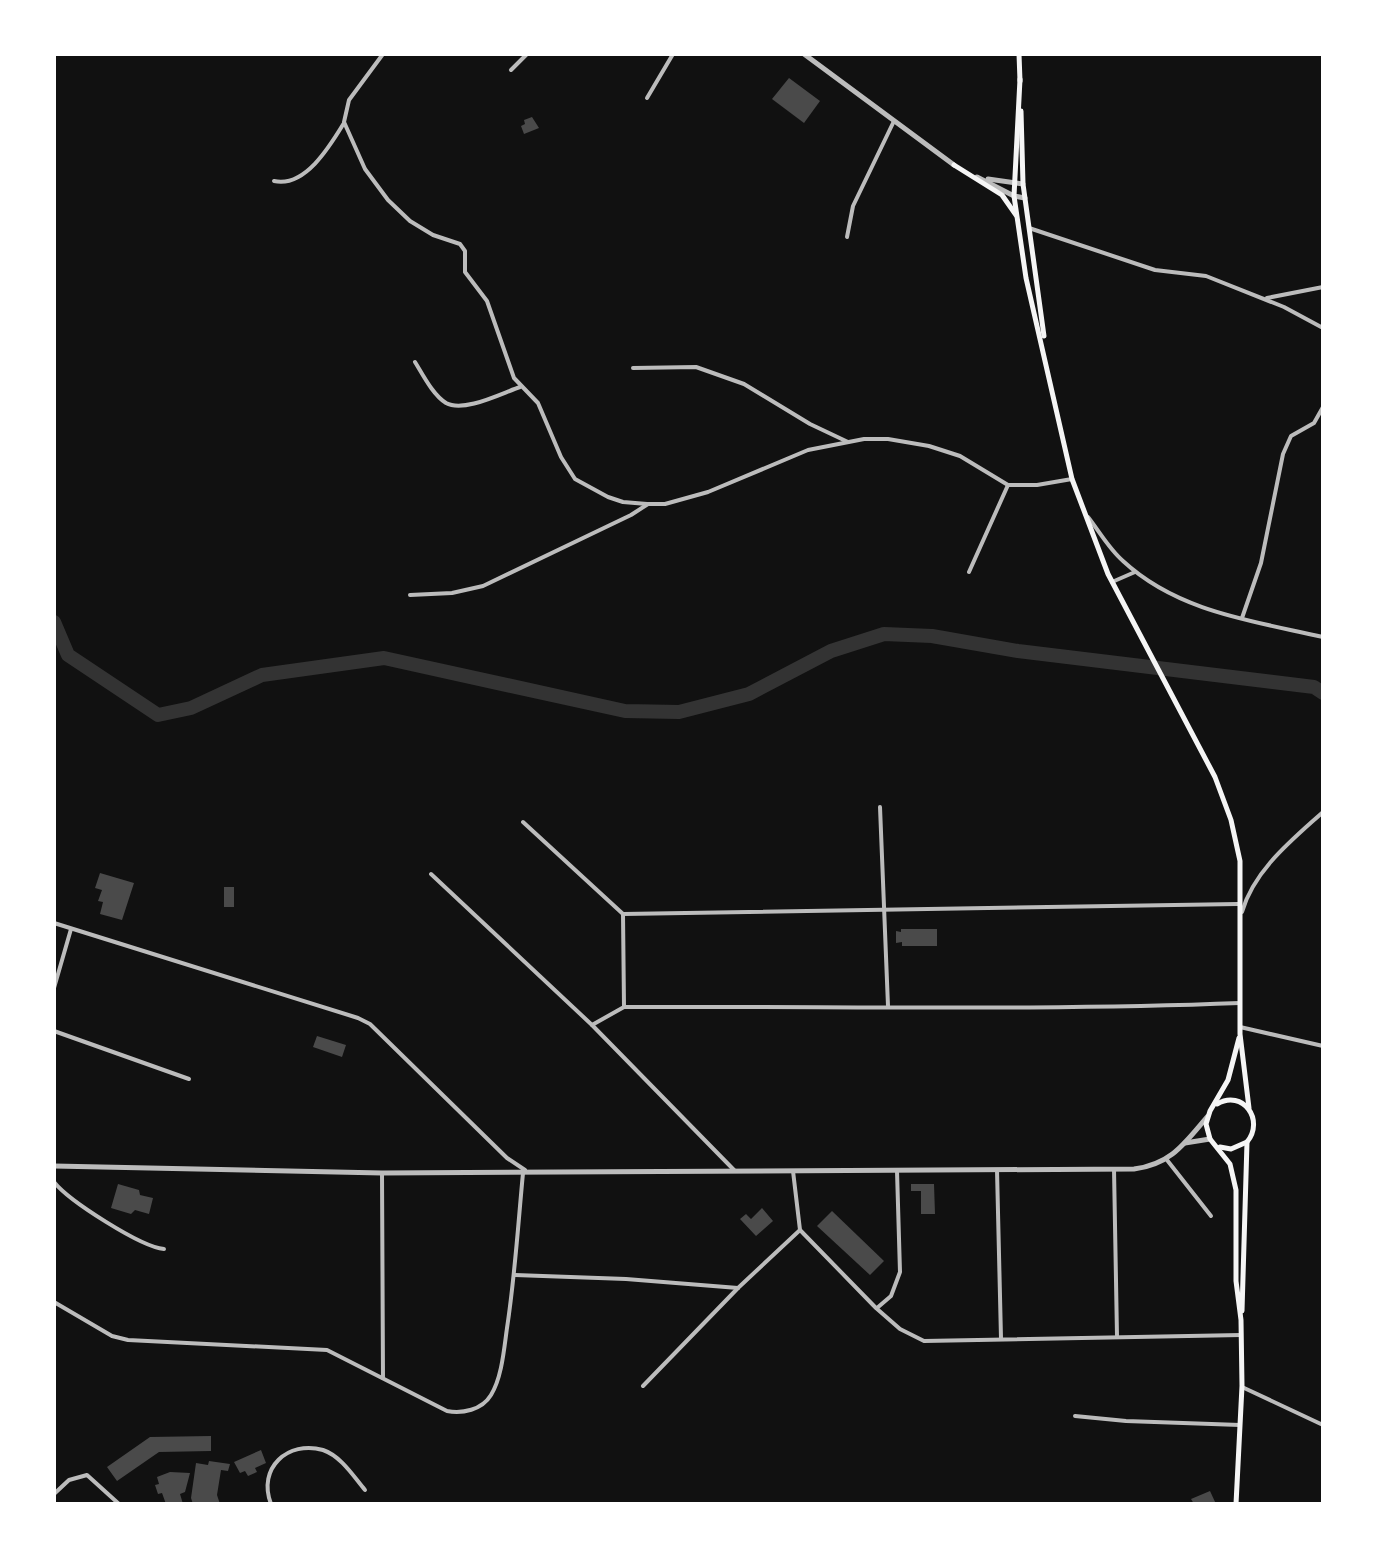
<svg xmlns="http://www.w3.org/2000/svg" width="1377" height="1558" viewBox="0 0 1377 1558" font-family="'Fira Sans',sans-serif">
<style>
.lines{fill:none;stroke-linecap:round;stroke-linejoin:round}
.river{stroke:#333;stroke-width:14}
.building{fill:#4a4a4a}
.minor{stroke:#bcbcbc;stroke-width:4}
.tertiary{stroke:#bcbcbc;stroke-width:5}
.secondary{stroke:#f5f5f5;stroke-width:5}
</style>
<rect width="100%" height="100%" fill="#111"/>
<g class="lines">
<path class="river" d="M54 622 68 655 158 715 191 708 262 675 384 658 625 711 679 712 749 694 831 651 884 634 932 636 1018 651 1314 687 1323 693"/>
</g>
<g class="building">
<path d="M789 78 820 101 804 123 772 99Z"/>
<path d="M532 117 539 128 524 134 521 126 525 124 524 120Z"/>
<path d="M100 873 134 883 122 920 100 914 103 902 98 901 102 890 95 888Z"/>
<rect x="224" y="887" width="10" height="20"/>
<path d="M901 929H937V946H902V942L896 943V931L901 932Z"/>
<path d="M317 1036 346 1045 342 1057 313 1047Z"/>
<path d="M118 1184 139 1190 140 1195 153 1198 149 1214 135 1210 131 1214 111 1208Z"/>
<path d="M911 1184H934L935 1214H921V1191H911Z"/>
<path d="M762 1208 773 1221 756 1236 740 1219 746 1214 751 1219Z"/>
<path d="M832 1211 884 1261 870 1275 817 1226Z"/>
<path d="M211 1436V1451L159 1452 117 1481 107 1467 150 1437Z"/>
<path d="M261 1450 266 1463 255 1468 257 1472 248 1476 245 1471 240 1473 234 1462Z"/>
<path d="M209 1461 230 1464 228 1471 221 1470 217 1495 220 1504H193L191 1498 196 1463 208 1465Z"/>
<path d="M170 1472 190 1473 185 1492 180 1494 183 1504H166L162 1493 158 1494 155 1485 159 1484 157 1477Z"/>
<path d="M1210 1491 1216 1504H1194L1191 1499Z"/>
</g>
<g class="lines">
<g class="minor">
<path d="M383 54 349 100 344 122 365 169 388 200 410 221 433 235 460 244 465 251V272L487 301 514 378 538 403 561 457 575 479 608 497 623 502 647 504"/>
<path d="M511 70 527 54"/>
<path d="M647 98 673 54"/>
<path d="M274 181C305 188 330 146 344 123"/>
<path d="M1029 228 1155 270 1206 276 1284 307 1323 328"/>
<path d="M847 237 853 206 894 121"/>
<path d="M1267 298 1323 287"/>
<path d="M415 362C423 375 433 395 446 403 464 413 502 393 520 387"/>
<path d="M633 368 696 367 744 384 810 424 848 442"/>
<path d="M1088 517C1099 531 1109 549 1123 561 1178 612 1253 621 1323 637"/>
<path d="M969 572 1008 485"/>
<path d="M1112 582 1135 572"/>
<path d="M410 595 452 593 483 586 631 515 648 504H665L708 492 808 450 864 439H888L929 446 960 456 1008 485H1037L1072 479"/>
<path d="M1242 618 1261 563 1283 454 1291 436 1314 423 1323 407"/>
<path d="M880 807 888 1006"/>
<path d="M523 822 623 914 1238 904"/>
<path d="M431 874 592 1025 734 1170"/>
<path d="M1242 912C1254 870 1292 840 1323 812"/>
<path d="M623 914 624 1007"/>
<path d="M54 923 358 1018 370 1024 507 1158 525 1170"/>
<path d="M54 988 71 929"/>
<path d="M592 1025 624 1007C830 1006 1035 1011 1240 1003"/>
<path d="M1240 1027 1323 1046"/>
<path d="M54 1031 189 1079"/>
<path d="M1167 1160 1211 1216"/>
<path d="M1114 1169 1117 1336"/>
<path d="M997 1170 1001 1338"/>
<path d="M793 1171 800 1230 876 1308 900 1329 924 1341 1241 1335"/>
<path d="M382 1173 383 1378"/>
<path d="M54 1182C69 1201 141 1247 164 1249"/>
<path d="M515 1275 626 1279 738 1288"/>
<path d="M54 1302 112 1336 128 1340 327 1350 447 1411C462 1414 482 1410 491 1395 502 1377 504 1349 507 1328 515 1276 518 1225 523 1173"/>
<path d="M877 1308 891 1296 900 1272 897 1171"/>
<path d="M643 1386 738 1288 800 1230"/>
<path d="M1242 1387 1323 1425"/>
<path d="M1075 1416 1126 1421 1240 1425"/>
<path d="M54 1494 69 1480 87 1475 119 1504"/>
<path d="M271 1504C257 1468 288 1440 323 1450 341 1456 354 1477 365 1490"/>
</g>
<g class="tertiary">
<path d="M804 54 954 165"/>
<path d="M977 177 1014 196 1025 198"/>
<path d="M988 179 1023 184"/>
<path d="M1185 1143 1210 1139"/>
<path d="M54 1166 382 1173 1134 1169C1171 1164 1184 1144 1207 1117"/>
</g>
<g class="secondary">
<path d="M1019 54 1020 81"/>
<path d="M1020 79 1014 196 1026 278 1072 479 1108 574 1215 777 1231 820 1240 861V1034L1249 1108"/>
<path d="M1021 111 1023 184 1044 336"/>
<path d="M954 165 1002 195 1016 215"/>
<path d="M1217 1104C1243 1089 1265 1120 1247 1142L1231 1149 1220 1147"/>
<path d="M1242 1311 1247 1142"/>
<path d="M1236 1504 1242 1386 1241 1320 1236 1281V1190L1230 1164 1210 1139 1206 1124 1210 1111 1228 1080 1239 1038"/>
</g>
</g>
<rect width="1377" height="1558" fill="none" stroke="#ffffff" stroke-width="112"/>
</svg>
